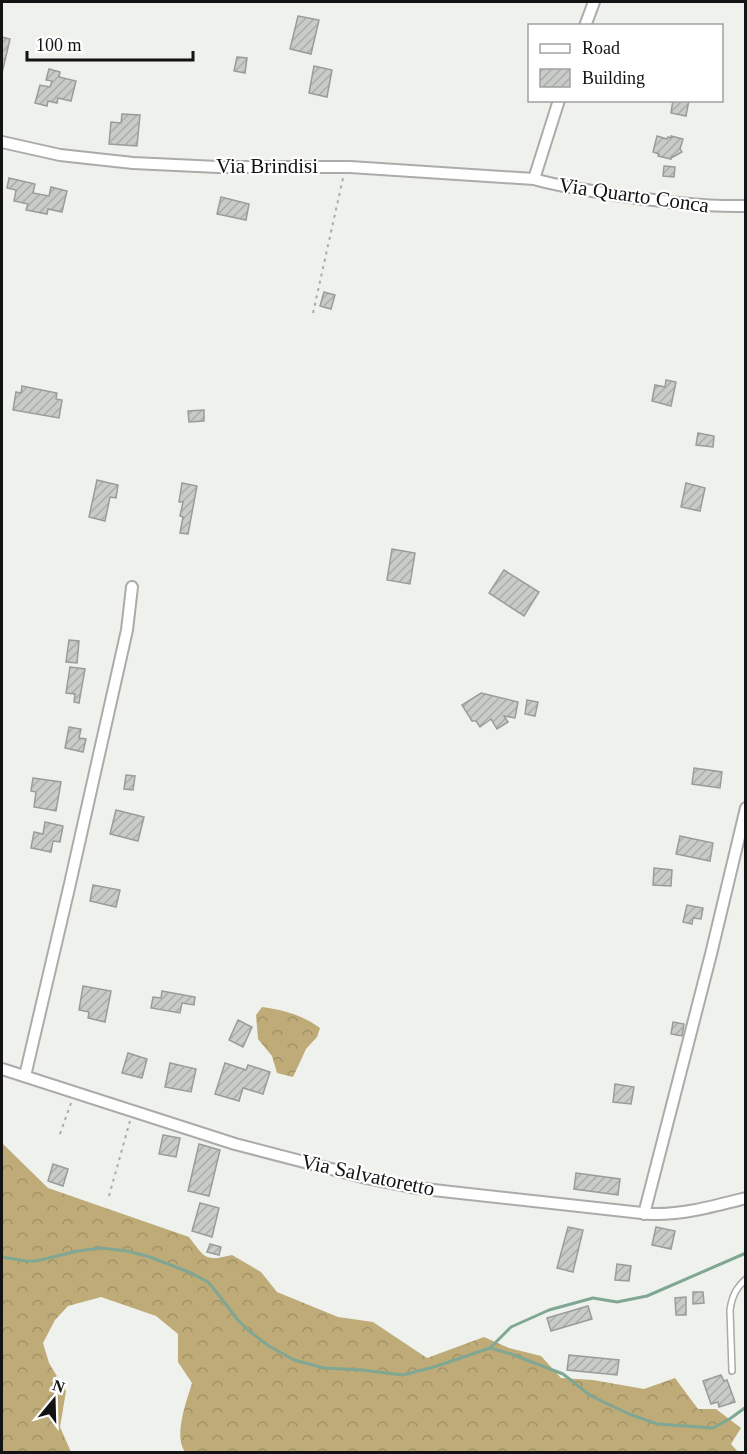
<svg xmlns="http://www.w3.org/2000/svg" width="747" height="1454" viewBox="0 0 747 1454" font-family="'Times New Roman',serif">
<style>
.forest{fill:url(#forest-crowns)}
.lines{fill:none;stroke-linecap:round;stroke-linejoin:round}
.stream{stroke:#80a793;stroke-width:3}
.building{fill:url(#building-hatch);stroke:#9a9c9a;stroke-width:1.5}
.service-casing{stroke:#abaca9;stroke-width:8}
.minor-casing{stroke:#abaca9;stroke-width:14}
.path{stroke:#aaaba8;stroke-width:2;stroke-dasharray:3 4.5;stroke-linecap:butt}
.service{stroke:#fff;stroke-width:5}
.minor{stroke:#fff;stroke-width:10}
.labels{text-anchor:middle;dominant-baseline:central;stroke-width:4.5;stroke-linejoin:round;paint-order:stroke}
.street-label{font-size:21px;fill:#121312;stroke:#fff}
</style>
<defs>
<pattern id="forest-crowns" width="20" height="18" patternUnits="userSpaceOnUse" patternTransform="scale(1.5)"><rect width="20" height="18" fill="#beab78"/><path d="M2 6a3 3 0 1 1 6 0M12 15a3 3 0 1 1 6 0" fill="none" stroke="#a29267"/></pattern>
<pattern id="building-hatch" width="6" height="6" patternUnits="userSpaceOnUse" patternTransform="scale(1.5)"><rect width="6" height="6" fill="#c8cbc8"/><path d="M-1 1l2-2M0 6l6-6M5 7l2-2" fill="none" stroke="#abadab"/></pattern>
</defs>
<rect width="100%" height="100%" fill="#eff1ed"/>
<g class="forest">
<path d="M262 1007C283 1010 303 1015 320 1028L317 1037 306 1049 293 1077 277 1073 272 1056 258 1039 256 1015Z"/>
<path d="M2 1143 48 1188 189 1237C205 1258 205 1262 232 1255L261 1272 277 1292 338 1317 373 1322 427 1358 484 1337 509 1348 541 1356 561 1378 593 1380 644 1389 675 1378 698 1409H716L741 1428 731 1444 738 1452H185C173 1436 187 1400 192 1383L178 1362V1334L156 1316 101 1297 68 1306 55 1320 43 1343 49 1363 66 1391 60 1427 71 1452H2Z"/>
</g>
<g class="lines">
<g class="stream">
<path d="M2 1257 26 1261H36L78 1251 101 1248 127 1251 150 1257 191 1273 208 1282 218 1294 237 1319 249 1331 269 1346 294 1360 324 1368 362 1370 403 1375 434 1367 490 1348 511 1354 563 1374 591 1396 629 1414 657 1424 713 1428 731 1418 746 1407"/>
<path d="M490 1348 511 1327 549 1310 593 1298 617 1302 647 1296 746 1253"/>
</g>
</g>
<g class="building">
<path d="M298 16 319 20 311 54 290 49Z"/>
<path d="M2 37 10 39 2 73Z"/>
<path d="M237 57 247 58 245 73 234 71Z"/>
<path d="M314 66 332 70 327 97 309 93Z"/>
<path d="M49 69 60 72 59 77 76 81 71 101 58 98 57 103 48 101 47 106 35 103 40 85 50 87 52 81 46 80Z"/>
<path d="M673 100H689L686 116 671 113Z"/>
<path d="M122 114 140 115 137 146 109 144 111 122 121 123Z"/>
<path d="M657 136 667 139 668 137 671 138V136L683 139 680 149 682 152 673 157 672 156 671 159 658 156 659 154 653 152Z"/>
<path d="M664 166 675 167 674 177 663 176Z"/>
<path d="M9 178 35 184 33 193 49 196 51 187 67 191 62 212 48 209 47 214 26 210 28 204 14 201 16 190 7 188Z"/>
<path d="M221 197 249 204 246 220 217 214Z"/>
<path d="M324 292 335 295 331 309 320 306Z"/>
<path d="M666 380 676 382 671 406 652 401 655 385 665 387Z"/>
<path d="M22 386 57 393 56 399 62 400 59 418 13 410 16 392 21 393Z"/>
<path d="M204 410V421L189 422 188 411Z"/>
<path d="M698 433 714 436 713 447 696 445Z"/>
<path d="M97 480 118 485 116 498 110 497 105 521 89 517Z"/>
<path d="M182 483 197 486 188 534 180 533 183 517 180 516 183 502H179Z"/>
<path d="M686 483 705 488 700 511 681 507Z"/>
<path d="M392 549 415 553 410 584 387 580Z"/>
<path d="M504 570 539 592 524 616 489 593Z"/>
<path d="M69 640 79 641 77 663 66 662Z"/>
<path d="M70 667 85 669 79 703 74 702 75 694 66 693Z"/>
<path d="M481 693 518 702 515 718 504 716 508 722 497 729 491 719 480 727 476 721H472L462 705Z"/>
<path d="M527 700 538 702 535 716 525 714Z"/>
<path d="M69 727 81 729 79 738 86 739 83 752 65 748Z"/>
<path d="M694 768 722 772 720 788 692 784Z"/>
<path d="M126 775 135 776 133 790 124 789Z"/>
<path d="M33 778 61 782 56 811 34 807 36 792 31 791Z"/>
<path d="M116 810 144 817 138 841 110 834Z"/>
<path d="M45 822 63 826 60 842 53 841 51 852 31 848 34 832 43 834Z"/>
<path d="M680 836 713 843 710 861 676 854Z"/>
<path d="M654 868 672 870 671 886 653 885Z"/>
<path d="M93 885 120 890 116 907 90 901Z"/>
<path d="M687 905 703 908 701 919 693 918 692 924 683 922Z"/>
<path d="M83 986 111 991 105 1022 88 1018 89 1012 79 1010Z"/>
<path d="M162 991 195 997 194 1005 182 1003 180 1013 151 1008 153 997 161 998Z"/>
<path d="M238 1020 252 1027 243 1047 229 1040Z"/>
<path d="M673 1022 684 1024 682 1036 671 1034Z"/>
<path d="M128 1053 147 1059 142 1078 122 1073Z"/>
<path d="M170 1063 196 1069 191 1092 165 1087Z"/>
<path d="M225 1063 246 1070 248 1065 270 1072 263 1094 243 1088 239 1101 215 1094Z"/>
<path d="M615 1084 634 1087 631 1104 613 1102Z"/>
<path d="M163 1135 180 1138 176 1157 159 1154Z"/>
<path d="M199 1144 220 1150 209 1196 188 1191Z"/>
<path d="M53 1164 68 1169 63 1186 48 1181Z"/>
<path d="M576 1173 620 1179 618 1195 574 1189Z"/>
<path d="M200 1203 219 1208 212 1237 192 1231Z"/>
<path d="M568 1227 583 1230 573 1272 557 1268Z"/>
<path d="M656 1227 675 1231 671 1249 652 1245Z"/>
<path d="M210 1244 221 1247 219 1255 207 1252Z"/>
<path d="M617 1264 631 1266 629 1281 615 1280Z"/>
<path d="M693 1292H703L704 1303 693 1304Z"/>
<path d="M686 1297V1315H676L675 1298Z"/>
<path d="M588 1306 592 1319 551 1331 547 1318Z"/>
<path d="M569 1355 619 1360 617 1375 567 1370Z"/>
<path d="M721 1375 724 1381 727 1380 735 1402 719 1407 718 1402 711 1404 703 1381Z"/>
</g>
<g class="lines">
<defs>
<path id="service" d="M732 1371 730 1310C732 1296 736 1288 746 1279"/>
<g id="minor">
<path d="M585 26 594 2"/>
<path d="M559 100 534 179C561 187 588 190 616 195 659 201 702 207 746 206"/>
<path d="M2 142 60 155 133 163 218 167H350L534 179"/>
<path d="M2 1069 235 1144 366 1178 416 1188 451 1192 651 1214C682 1215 715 1206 746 1198"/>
<path d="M25 1076 69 888 127 630 132 587"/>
<path d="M644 1214 711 954 746 808"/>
</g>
</defs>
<use href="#service" class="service-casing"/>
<use href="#minor" class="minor-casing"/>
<g class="path">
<path d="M313 313 343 178"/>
<path d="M60 1134 71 1103"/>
<path d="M109 1196 130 1121"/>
</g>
<use href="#service" class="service"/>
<use href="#minor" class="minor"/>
</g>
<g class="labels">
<g class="street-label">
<text x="267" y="166">Via Brindisi</text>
<text transform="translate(634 195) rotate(8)">Via Quarto Conca</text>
<text transform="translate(368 1175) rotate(12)">Via Salvatoretto</text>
</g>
</g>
<rect width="747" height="1454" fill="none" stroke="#121312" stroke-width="6"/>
<rect x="528" y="24" width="195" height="78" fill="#ffffff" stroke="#a0a1a0" stroke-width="1.5"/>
<rect x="540" y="44" width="30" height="9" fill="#ffffff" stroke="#a0a1a0" stroke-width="1.5"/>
<text x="582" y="54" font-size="18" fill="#121312">Road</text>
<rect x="540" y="69" width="30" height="18" fill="url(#building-hatch)" stroke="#a0a1a0" stroke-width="1.5"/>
<text x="582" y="84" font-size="18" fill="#121312">Building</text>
<g transform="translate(54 1400) rotate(19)" stroke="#ffffff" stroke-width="4.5" paint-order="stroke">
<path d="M0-4.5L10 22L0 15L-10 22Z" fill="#121312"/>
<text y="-9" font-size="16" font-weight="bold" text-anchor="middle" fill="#121312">N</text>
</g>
<path d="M27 51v9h166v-9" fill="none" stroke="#121312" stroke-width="3"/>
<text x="36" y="51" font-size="18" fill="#121312" stroke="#ffffff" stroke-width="4.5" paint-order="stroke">100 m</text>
</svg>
